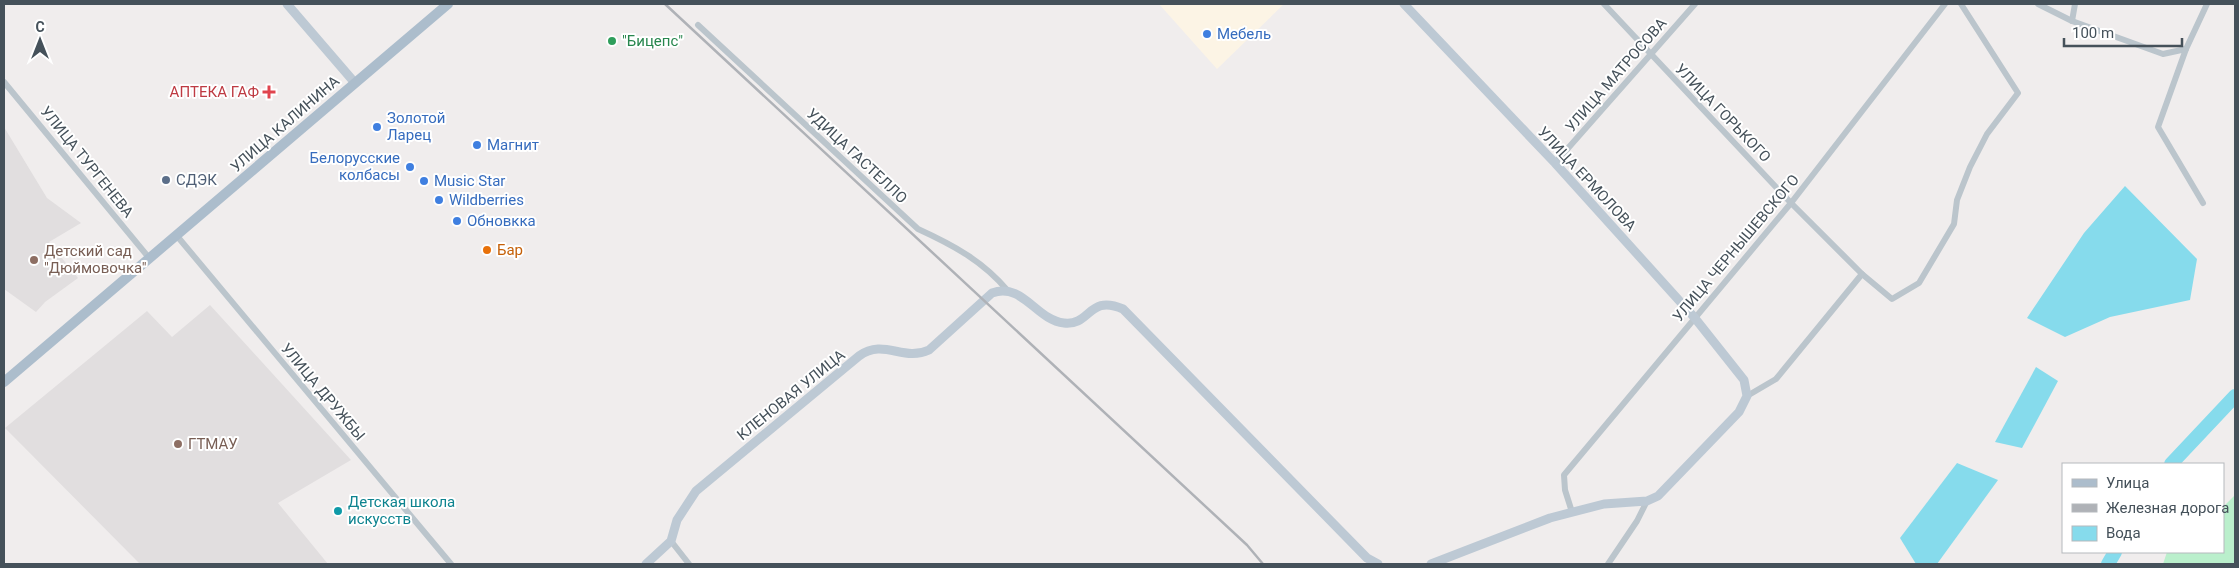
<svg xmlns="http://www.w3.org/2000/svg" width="2239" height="568" viewBox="0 0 2239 568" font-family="Roboto,sans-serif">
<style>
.commercial{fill:#fcf4e5}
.education{fill:#e1dedf}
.green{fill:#baefcc}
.water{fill:#86dbec}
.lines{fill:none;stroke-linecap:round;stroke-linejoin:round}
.river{stroke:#86dbec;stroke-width:14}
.street{stroke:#bbc5cc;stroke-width:6}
.secondary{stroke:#bdc9d4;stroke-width:9}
.primary{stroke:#acbdcc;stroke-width:10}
.rail{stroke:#afb2b7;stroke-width:2.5}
.shop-dot{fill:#3f7fe0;stroke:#fff;stroke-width:2}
.leisure-dot{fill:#2e9e5b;stroke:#fff;stroke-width:2}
.health-dot{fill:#e0444e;stroke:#fff;stroke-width:2}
.service-dot{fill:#5c6f8a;stroke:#fff;stroke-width:2}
.food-dot{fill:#e8710a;stroke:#fff;stroke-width:2}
.education-dot{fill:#8d6e63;stroke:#fff;stroke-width:2}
.culture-dot{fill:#0f9aa8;stroke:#fff;stroke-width:2}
.labels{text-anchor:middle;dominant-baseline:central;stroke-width:4;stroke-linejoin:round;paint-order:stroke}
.shop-label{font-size:15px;fill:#366cbe;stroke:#fff;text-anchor:start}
.leisure-label{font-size:15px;fill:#27864d;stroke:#fff;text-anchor:start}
.street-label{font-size:15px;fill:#45515a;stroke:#fff}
.health-label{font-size:15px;fill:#be3a42;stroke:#fff;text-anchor:end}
.service-label{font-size:15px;fill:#4e5e75;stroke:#fff;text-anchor:start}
.food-label{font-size:15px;fill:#c56008;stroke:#fff;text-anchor:start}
.education-label{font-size:15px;fill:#785e54;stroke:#fff;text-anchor:start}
.culture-label{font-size:15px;fill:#0d838f;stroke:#fff;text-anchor:start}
</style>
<rect width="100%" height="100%" fill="#f0eded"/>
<path class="commercial" d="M1159 4H1284L1217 69Z"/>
<g class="education">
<path d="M4 127 47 198 81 223 49 242 78 278 45 302 36 312 4 289Z"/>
<path d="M210 305 351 460 278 503 328 564H140L5 428 147 311 172 337Z"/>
</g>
<path class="green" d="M2235 495V564H2163L2167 552H2223V507Z"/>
<g class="water">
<path d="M2125 186 2197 259 2190 300 2110 317 2065 337 2027 318 2084 233Z"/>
<path d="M2036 367 2058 381 2022 448 1995 442Z"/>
<path d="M1957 463 1998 480 1937 564H1916L1900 538Z"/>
</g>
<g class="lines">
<g class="river">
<path d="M2171 464 2235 396"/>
<path d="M2108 564 2115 552"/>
</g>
<g class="street">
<path d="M1604 4 1791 203 1862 274 1892 299 1919 283 1954 224 1957 200 1970 167 1987 134 2018 93 1961 4"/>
<path d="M2038 4 2072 21 2163 54 2186 49"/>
<path d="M2072 21 2075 4"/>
<path d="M698 25 918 229C953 245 983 261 1008 291"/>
<path d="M4 82 150 259"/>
<path d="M1555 163 1695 4"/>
<path d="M2203 203 2158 127 2186 49 2207 4"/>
<path d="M177 236 451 564"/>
<path d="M1747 396 1776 379 1862 274"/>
<path d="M1572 512 1565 490 1564 475 1791 203 1945 4"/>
<path d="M671 541 689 564"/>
<path d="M1608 564 1637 521 1647 501"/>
</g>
<g class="secondary">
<path d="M287 4 355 83"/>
<path d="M1404 4 1555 163 1694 317 1744 380 1747 396 1739 412 1658 496 1647 501 1604 504 1550 518 1431 564"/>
<path d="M646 564 671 541 677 520 696 491 859 356C884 338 903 362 929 350L992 293C1023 282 1036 320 1064 323 1091 326 1088 294 1123 309L1367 558 1378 564"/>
</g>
<path class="primary" d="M4 382 448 4"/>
<path class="rail" d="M665 4 1247 545 1263 564"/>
</g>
<g class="shop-dot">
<circle cx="1207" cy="34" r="5"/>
<circle cx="377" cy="127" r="5"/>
<circle cx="477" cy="145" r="5"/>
<circle cx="410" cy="167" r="5"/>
<circle cx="424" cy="181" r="5"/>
<circle cx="439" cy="200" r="5"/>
<circle cx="457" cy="221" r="5"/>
</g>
<circle class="leisure-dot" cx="612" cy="41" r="5"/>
<path class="health-dot" d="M266.5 84.5h5v5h5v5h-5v5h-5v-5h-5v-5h5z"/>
<circle class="service-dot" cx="166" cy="180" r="5"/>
<circle class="food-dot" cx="487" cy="250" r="5"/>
<g class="education-dot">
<circle cx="34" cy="260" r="5"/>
<circle cx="178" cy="444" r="5"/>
</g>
<circle class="culture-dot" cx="338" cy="511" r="5"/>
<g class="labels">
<g class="shop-label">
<text x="1217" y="34">Мебель</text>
<text x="387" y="118">Золотой<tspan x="387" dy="17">Ларец</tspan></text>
<text x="487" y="145">Магнит</text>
<text x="400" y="158" text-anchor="end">Белорусские<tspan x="400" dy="17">колбасы</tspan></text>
<text x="434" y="181">Music Star</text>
<text x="449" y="200">Wildberries</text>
<text x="467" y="221">Обновкка</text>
</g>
<g class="leisure-label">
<text x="622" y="41">"Бицепс"</text>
</g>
<g class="street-label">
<text transform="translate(1616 75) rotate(-49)">УЛИЦА МАТРОСОВА</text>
<text transform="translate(1723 113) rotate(46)">УЛИЦА ГОРЬКОГО</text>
<text transform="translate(285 124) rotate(-41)">УЛИЦА КАЛИНИНА</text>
<text transform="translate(857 156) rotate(43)">УДИЦА ГАСТЕЛЛО</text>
<text transform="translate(87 162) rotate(51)">УЛИЦА ТУРГЕНЕВА</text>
<text transform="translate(1587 179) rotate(47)">УЛИЦА ЕРМОЛОВА</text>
<text transform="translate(1736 248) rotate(-50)">УЛИЦА ЧЕРНЫШЕВСКОГО</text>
<text transform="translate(323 392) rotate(50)">УЛИЦА ДРУЖБЫ</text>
<text transform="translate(791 395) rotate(-39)">КЛЕНОВАЯ УЛИЦА</text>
</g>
<g class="health-label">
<text x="259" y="92">АПТЕКА ГАФ</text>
</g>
<g class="service-label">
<text x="176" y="180">СДЭК</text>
</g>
<g class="food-label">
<text x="497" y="250">Бар</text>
</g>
<g class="education-label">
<text x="44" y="251">Детский сад<tspan x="44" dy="17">"Дюймовочка"</tspan></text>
<text x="188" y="444">ГТМАУ</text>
</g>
<g class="culture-label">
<text x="348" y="502">Детская школа<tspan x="348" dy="17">искусств</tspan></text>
</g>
</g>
<rect width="2239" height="568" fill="none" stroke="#45515a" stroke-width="10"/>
<rect x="2062" y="463" width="162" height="90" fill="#ffffff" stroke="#b5b9bd"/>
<rect x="2072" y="479" width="25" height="8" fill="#acbdcc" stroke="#b5b9bd"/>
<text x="2106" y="488" font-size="15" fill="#45515a">Улица</text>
<rect x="2072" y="504" width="25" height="8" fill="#afb2b7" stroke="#b5b9bd"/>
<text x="2106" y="513" font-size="15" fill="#45515a">Железная дорога</text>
<rect x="2072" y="526" width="25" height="15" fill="#86dbec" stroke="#b5b9bd"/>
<text x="2106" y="538" font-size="15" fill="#45515a">Вода</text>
<g transform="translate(40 40)" stroke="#ffffff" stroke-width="4" paint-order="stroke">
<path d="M0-4L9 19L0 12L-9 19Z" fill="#45515a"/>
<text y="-8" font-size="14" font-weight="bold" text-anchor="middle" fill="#45515a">С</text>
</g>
<path d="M2064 38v8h118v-8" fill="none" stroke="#45515a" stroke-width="2.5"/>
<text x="2072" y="38" font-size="15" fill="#45515a" stroke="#ffffff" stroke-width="4" paint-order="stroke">100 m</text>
</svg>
